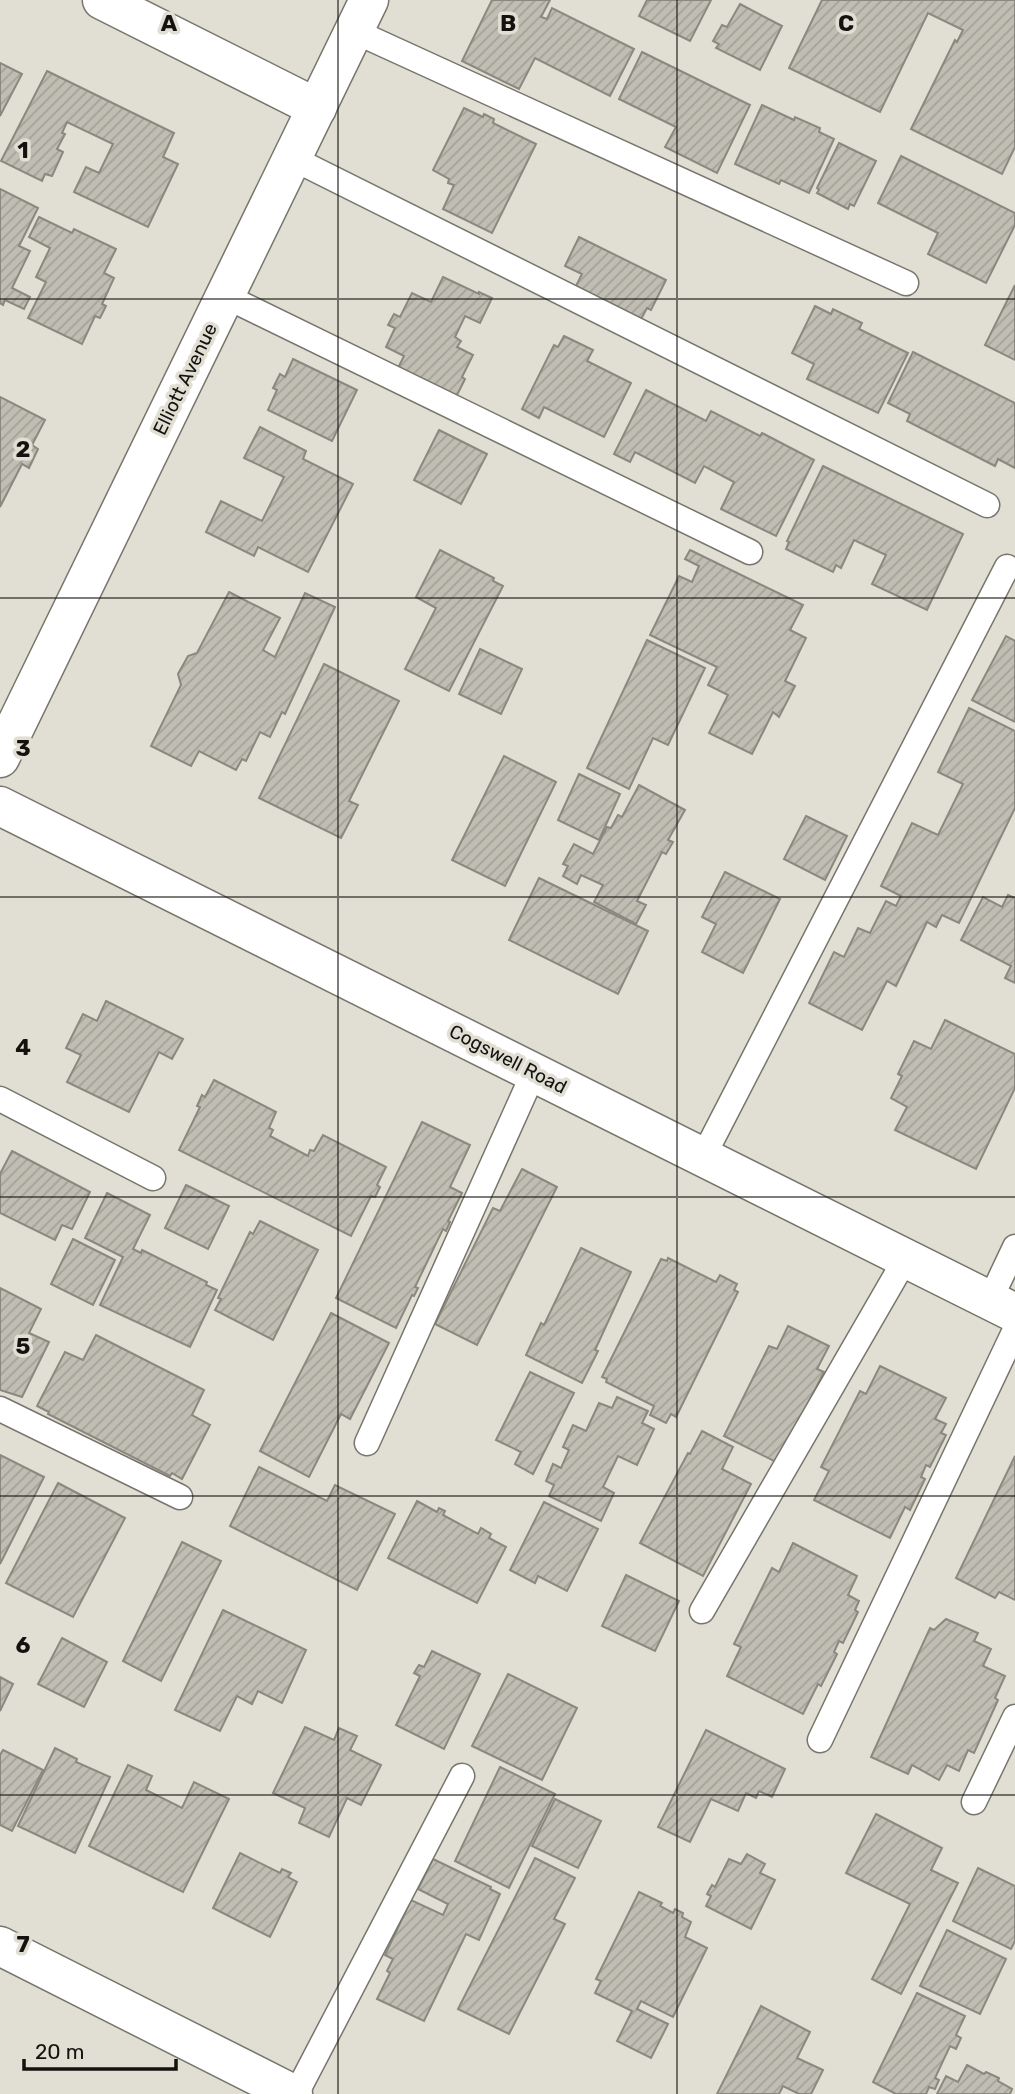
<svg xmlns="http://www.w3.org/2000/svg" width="1015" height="2094" viewBox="0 0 1015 2094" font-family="Rubik,sans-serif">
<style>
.building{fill:url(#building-hatch);stroke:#8a887f;stroke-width:2}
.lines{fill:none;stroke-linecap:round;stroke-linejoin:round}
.lane-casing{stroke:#77756c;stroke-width:27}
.street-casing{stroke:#77756c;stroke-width:41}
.secondary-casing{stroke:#77756c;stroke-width:41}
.lane{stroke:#fff;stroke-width:24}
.street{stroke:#fff;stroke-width:38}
.secondary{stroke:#fff;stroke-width:38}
.grid{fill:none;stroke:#13120f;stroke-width:2;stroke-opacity:0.55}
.labels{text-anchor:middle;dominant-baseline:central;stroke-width:7;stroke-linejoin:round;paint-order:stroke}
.street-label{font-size:19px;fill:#13120f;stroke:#e1dfd4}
.grid-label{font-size:23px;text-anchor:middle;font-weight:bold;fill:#13120f;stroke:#e1dfd4;stroke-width:7;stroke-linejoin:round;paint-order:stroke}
</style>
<defs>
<pattern id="building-hatch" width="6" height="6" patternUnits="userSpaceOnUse" patternTransform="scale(1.75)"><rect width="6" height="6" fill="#c0bdb3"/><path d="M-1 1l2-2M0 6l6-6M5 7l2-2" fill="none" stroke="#a4a199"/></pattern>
</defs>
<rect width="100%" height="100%" fill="#e1dfd4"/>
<g class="building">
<path d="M492 0H550L541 17 547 19 552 8 634 49 610 96 535 58 519 89 462 61Z"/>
<path d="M647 0H711L690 41 639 16Z"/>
<path d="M822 0H1015V147L1002 174 911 129 955 40 957 42 963 30 928 13 880 112 789 68Z"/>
<path d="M740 4 782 26 760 70 716 48 719 44 713 41 722 25 727 27Z"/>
<path d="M642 52 750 105 717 173 665 147 676 127 619 99Z"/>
<path d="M0 63 22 74 0 116Z"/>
<path d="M47 71 174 133 163 157 178 164 148 227 74 192 86 167 99 173 113 144 67 122 62 133 65 134 57 149 63 152 52 176 45 174 42 181 1 161Z"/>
<path d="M762 105 794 120 795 117 820 128 819 132 834 139 809 193 781 180 779 184 735 164Z"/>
<path d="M464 108 483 117 484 114 494 119 493 123 536 144 492 233 443 209 454 185 448 183 449 179 433 170Z"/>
<path d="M839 143 876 161 854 206 850 204 848 209 817 193 819 190 817 188Z"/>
<path d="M901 156 1015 213V225L986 283 928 254 938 233 878 203Z"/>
<path d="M0 189 38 208 19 246 30 251 12 288 30 297 24 309 5 300 3 305 0 303Z"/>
<path d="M39 217 72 233 74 229 116 249 104 273 114 278 102 304 106 306 100 318 95 316 82 344 28 318 46 282 36 277 50 248 29 237Z"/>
<path d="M579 237 666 280 651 310 647 308 638 325 573 292 582 274 565 266Z"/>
<path d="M443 277 479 294V292L492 298 480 323 465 316 455 337 461 341 457 347 473 355 462 377 465 379 453 403 395 374 404 356 386 347 395 328 388 325 394 314 400 317 412 293 431 302Z"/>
<path d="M1015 285V360L985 345Z"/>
<path d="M815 306 831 314 833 309 862 323 859 329 908 353 878 413 807 379 814 364 792 353Z"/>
<path d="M564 336 593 350 587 361 631 383 604 437 544 407 539 418 522 409 554 345 558 347Z"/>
<path d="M913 352 1015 403V468L998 459 995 466 907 421 910 414 888 403Z"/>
<path d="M293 359 357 390 332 441 268 410 277 390 273 388 280 374 285 377Z"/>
<path d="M646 390 706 421 711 411 760 436 762 433 814 460 776 536 721 509 734 482 704 466 695 483 635 452 630 462 614 454Z"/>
<path d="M0 397 45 420 32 445 38 449 29 468 22 464 0 507Z"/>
<path d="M260 427 306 451 303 459 353 484 308 572 258 547 254 556 206 532 221 501 262 521 284 477 244 458Z"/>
<path d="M439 430 487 454 461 504 414 480Z"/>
<path d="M823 466 963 534 927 610 872 584 886 555 854 540 841 568 836 565 833 572 786 549 789 542 787 541Z"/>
<path d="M440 550 494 578 493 581 503 586 449 691 405 669 436 608 416 597Z"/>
<path d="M690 550 803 605 790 630 806 638 785 681 795 686 779 717 773 712 752 754 709 733 728 695 708 685 717 667 650 635 679 576 692 582 699 566 685 559Z"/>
<path d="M229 592 280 618 263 650 275 657 305 593 335 607 285 714 282 712 270 737 260 732 246 761 242 759 236 770 199 751 191 766 151 746 181 685 178 674 188 656 197 653Z"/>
<path d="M1006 636 1015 641V722L972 700Z"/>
<path d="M647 640 705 668 668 745 653 738 629 789 587 768Z"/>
<path d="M480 649 522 669 501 714 459 694Z"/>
<path d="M324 664 399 701 349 801 358 805 341 838 259 798Z"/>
<path d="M969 708 1015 731V808L959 923 942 915 936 927 927 922 896 986 887 981 862 1030 809 1003 834 952 844 957 858 928 870 933 886 901 896 906 901 896 881 886 912 823 938 835 963 784 938 772Z"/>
<path d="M504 756 556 782 505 886 452 860Z"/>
<path d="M579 774 620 794 599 840 558 820Z"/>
<path d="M639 785 685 810 668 840 673 842 666 854 662 852 637 901 646 905 636 924 594 902 603 885 581 875 577 884 563 876 568 866 563 864 574 844 593 854 607 827 611 828 618 815 622 817Z"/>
<path d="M806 816 847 836 825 880 784 859Z"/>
<path d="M725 872 780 899 743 973 702 952 716 924 702 917Z"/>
<path d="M539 878 648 931 618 994 509 940Z"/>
<path d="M1008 895 1015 898V983L1005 978 1011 966 961 940 983 897 1002 907Z"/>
<path d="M106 1001 183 1039 172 1059 159 1052 129 1112 67 1082 81 1055 66 1048 83 1014 97 1021Z"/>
<path d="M945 1020 1015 1054V1088L976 1169 895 1130 907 1107 891 1098 902 1076 898 1074 914 1041 931 1049Z"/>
<path d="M214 1080 276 1112 269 1128 273 1130 270 1136 308 1156 310 1150 314 1151 323 1135 386 1167 377 1185 380 1187 375 1197 371 1196 351 1236 179 1150 200 1107 197 1106 202 1095 205 1097Z"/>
<path d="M422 1122 470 1145 450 1187 462 1193 448 1221 450 1222 446 1231 443 1229 415 1287 418 1288 414 1296 412 1295 396 1328 336 1298Z"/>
<path d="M12 1151 90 1192 72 1229 62 1225 55 1240 0 1213V1174Z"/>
<path d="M522 1169 557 1187 477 1345 435 1324 493 1208 500 1211Z"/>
<path d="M186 1185 229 1206 208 1249 165 1228Z"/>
<path d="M107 1193 150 1215 133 1249 141 1253 142 1250 207 1282 206 1285 217 1290 190 1347 100 1305 123 1257 85 1238Z"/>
<path d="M260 1221 318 1250 273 1340 215 1310 221 1299 218 1298 250 1232 253 1234Z"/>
<path d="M73 1239 115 1260 93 1305 51 1284Z"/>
<path d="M581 1248 631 1272 595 1350 598 1351 582 1383 526 1355 541 1323 544 1325Z"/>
<path d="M668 1258 716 1282 720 1275 737 1284 734 1290 738 1292 676 1417 671 1414 666 1423 650 1415 654 1406 606 1382 607 1379 602 1377 661 1259 667 1261Z"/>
<path d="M0 1288 41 1309 29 1333 49 1342 22 1397 0 1390Z"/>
<path d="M331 1313 389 1343 350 1419 341 1414 309 1477 260 1451Z"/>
<path d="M788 1326 829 1346 817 1369 824 1372 778 1463 724 1436 769 1346 777 1349Z"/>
<path d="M96 1335 204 1390 192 1415 210 1425 182 1479 172 1473 170 1476 48 1414 49 1412 37 1406 65 1352 83 1360Z"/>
<path d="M880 1366 946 1398 935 1419 946 1424 941 1433 946 1435 930 1467 926 1465 921 1477 925 1479 910 1510 905 1507 890 1538 814 1500 829 1471 821 1467 860 1391 866 1394Z"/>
<path d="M530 1372 574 1393 533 1474 515 1464 521 1452 496 1440Z"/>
<path d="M617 1397 648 1411 642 1423 654 1429 637 1465 618 1456 603 1487 614 1493 601 1521 549 1496 554 1485 546 1481 553 1464 561 1468 569 1450 563 1447 573 1425 586 1431 599 1403 612 1408Z"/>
<path d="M702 1431 733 1447 722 1469 751 1484 703 1576 640 1543 688 1453 690 1454Z"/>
<path d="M0 1455 44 1477 0 1564Z"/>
<path d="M1015 1456V1600L999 1592 995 1598 956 1578Z"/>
<path d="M259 1467 327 1501 335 1485 395 1514 357 1590 230 1526Z"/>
<path d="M58 1483 125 1518 73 1617 6 1583Z"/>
<path d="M417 1501 437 1512 439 1508 445 1511 443 1515 478 1534 481 1528 491 1534 489 1538 506 1547 477 1603 388 1558Z"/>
<path d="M544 1502 598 1529 567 1591 538 1576 535 1583 510 1570Z"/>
<path d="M182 1542 221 1561 161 1681 123 1661Z"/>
<path d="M793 1543 857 1576 848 1595 859 1601 855 1610 858 1612 843 1643 839 1641 834 1652 837 1654 821 1686 818 1684 803 1714 727 1676 741 1647 734 1644 772 1568 779 1572Z"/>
<path d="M626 1575 679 1601 655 1651 602 1626Z"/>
<path d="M223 1610 306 1650 282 1703 258 1691 252 1704 237 1696 220 1731 175 1710Z"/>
<path d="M946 1619 978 1633 974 1641 991 1649 983 1666 1005 1676 995 1698 998 1700 974 1753 968 1750 959 1771 947 1765 939 1780 912 1765 908 1774 871 1757 930 1628 934 1630Z"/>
<path d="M62 1638 107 1662 84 1707 38 1684Z"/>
<path d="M432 1651 480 1674 444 1749 396 1725 420 1676 414 1673 419 1665 424 1667Z"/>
<path d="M508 1674 577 1708 542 1780 472 1746Z"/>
<path d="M0 1677 13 1684 0 1711Z"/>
<path d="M305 1727 334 1740 339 1728 357 1736 350 1750 381 1765 361 1805 347 1798 329 1837 299 1823 305 1808 273 1793Z"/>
<path d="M706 1730 785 1769 772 1797 759 1791 756 1798 746 1793 738 1811 711 1799 690 1842 658 1827Z"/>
<path d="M55 1748 77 1759 76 1762 110 1777 75 1853 18 1826Z"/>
<path d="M3 1750 43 1770 12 1831 0 1825V1755Z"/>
<path d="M128 1765 152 1776 146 1790 182 1808 194 1782 229 1799 183 1892 89 1846Z"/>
<path d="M500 1767 555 1794 509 1888 455 1861Z"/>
<path d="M555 1799 601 1821 578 1868 532 1846Z"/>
<path d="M876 1814 942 1848 931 1870 958 1883 901 1994 872 1979 910 1904 846 1873Z"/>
<path d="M240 1853 280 1873 282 1869 291 1873 288 1877 297 1882 270 1937 213 1908Z"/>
<path d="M747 1854 765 1864 760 1873 775 1880 751 1929 706 1906 711 1896 707 1894 712 1885 715 1887 729 1859 741 1864Z"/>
<path d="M535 1858 575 1878 554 1919 565 1924 509 2034 458 2009Z"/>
<path d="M433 1859 491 1887 490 1889 500 1894 479 1940 466 1934 424 2021 377 1999 390 1973 387 1971 393 1959 385 1955 411 1900 443 1915 448 1904 418 1889Z"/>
<path d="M978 1868 1015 1886V1941L1011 1949 953 1921Z"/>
<path d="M639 1892 662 1903 660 1906 673 1913 675 1909 683 1913 682 1917 691 1922 685 1937 707 1948 673 2017 641 2001 637 2009 668 2024 651 2058 617 2041 632 2011 595 1993 601 1981 596 1979Z"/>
<path d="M947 1930 1006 1959 980 2014 920 1986Z"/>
<path d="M917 1993 965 2016 956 2035 961 2038 956 2049 950 2046 935 2078 939 2080 935 2089 929 2087 926 2094H896L873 2082Z"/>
<path d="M761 2006 810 2032 797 2058 823 2070 811 2094H799L783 2086 779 2094H717Z"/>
<path d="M967 2065 984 2074 986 2072 999 2078 998 2081 1012 2089 1010 2094H937L946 2076 958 2082Z"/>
</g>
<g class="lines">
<defs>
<g id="lane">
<path d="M354 31 906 283"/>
<path d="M292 158 987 505"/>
<path d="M225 296 750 552"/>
<path d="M0 1099 153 1178"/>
<path d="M703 1157 1007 567"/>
<path d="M990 1300 1015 1247"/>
<path d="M0 1409 180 1497"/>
<path d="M367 1443 534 1072"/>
<path d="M702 1611 906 1258"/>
<path d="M820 1740 1015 1330"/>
<path d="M974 1802 1015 1717"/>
<path d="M296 2094 462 1776"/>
</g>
<g id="street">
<path d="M102 0 317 108"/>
<path d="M0 806 1015 1313"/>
<path d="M0 1946 293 2094"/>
</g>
<path id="secondary" d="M0 758 369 0"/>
</defs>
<use href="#lane" class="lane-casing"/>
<use href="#street" class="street-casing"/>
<use href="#secondary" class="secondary-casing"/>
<use href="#lane" class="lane"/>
<use href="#street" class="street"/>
<use href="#secondary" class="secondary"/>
</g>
<path class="grid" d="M338 0V2094M677 0V2094M0 299H1015M0 598H1015M0 897H1015M0 1197H1015M0 1496H1015M0 1795H1015"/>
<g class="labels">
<g class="street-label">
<text transform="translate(185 379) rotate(-64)">Elliott Avenue</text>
<text transform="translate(508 1059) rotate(27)">Cogswell Road</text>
</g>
</g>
<g class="grid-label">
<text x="169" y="31">A</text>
<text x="508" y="31">B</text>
<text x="846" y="31">C</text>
<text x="23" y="158">1</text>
<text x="23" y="457">2</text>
<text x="23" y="756">3</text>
<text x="23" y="1055">4</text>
<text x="23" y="1354">5</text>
<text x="23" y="1653">6</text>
<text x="23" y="1952">7</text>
</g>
<path d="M24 2059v10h152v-10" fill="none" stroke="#13120f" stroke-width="3.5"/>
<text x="35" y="2059" font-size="21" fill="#13120f" stroke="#e1dfd4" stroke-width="5" paint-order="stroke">20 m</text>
</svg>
